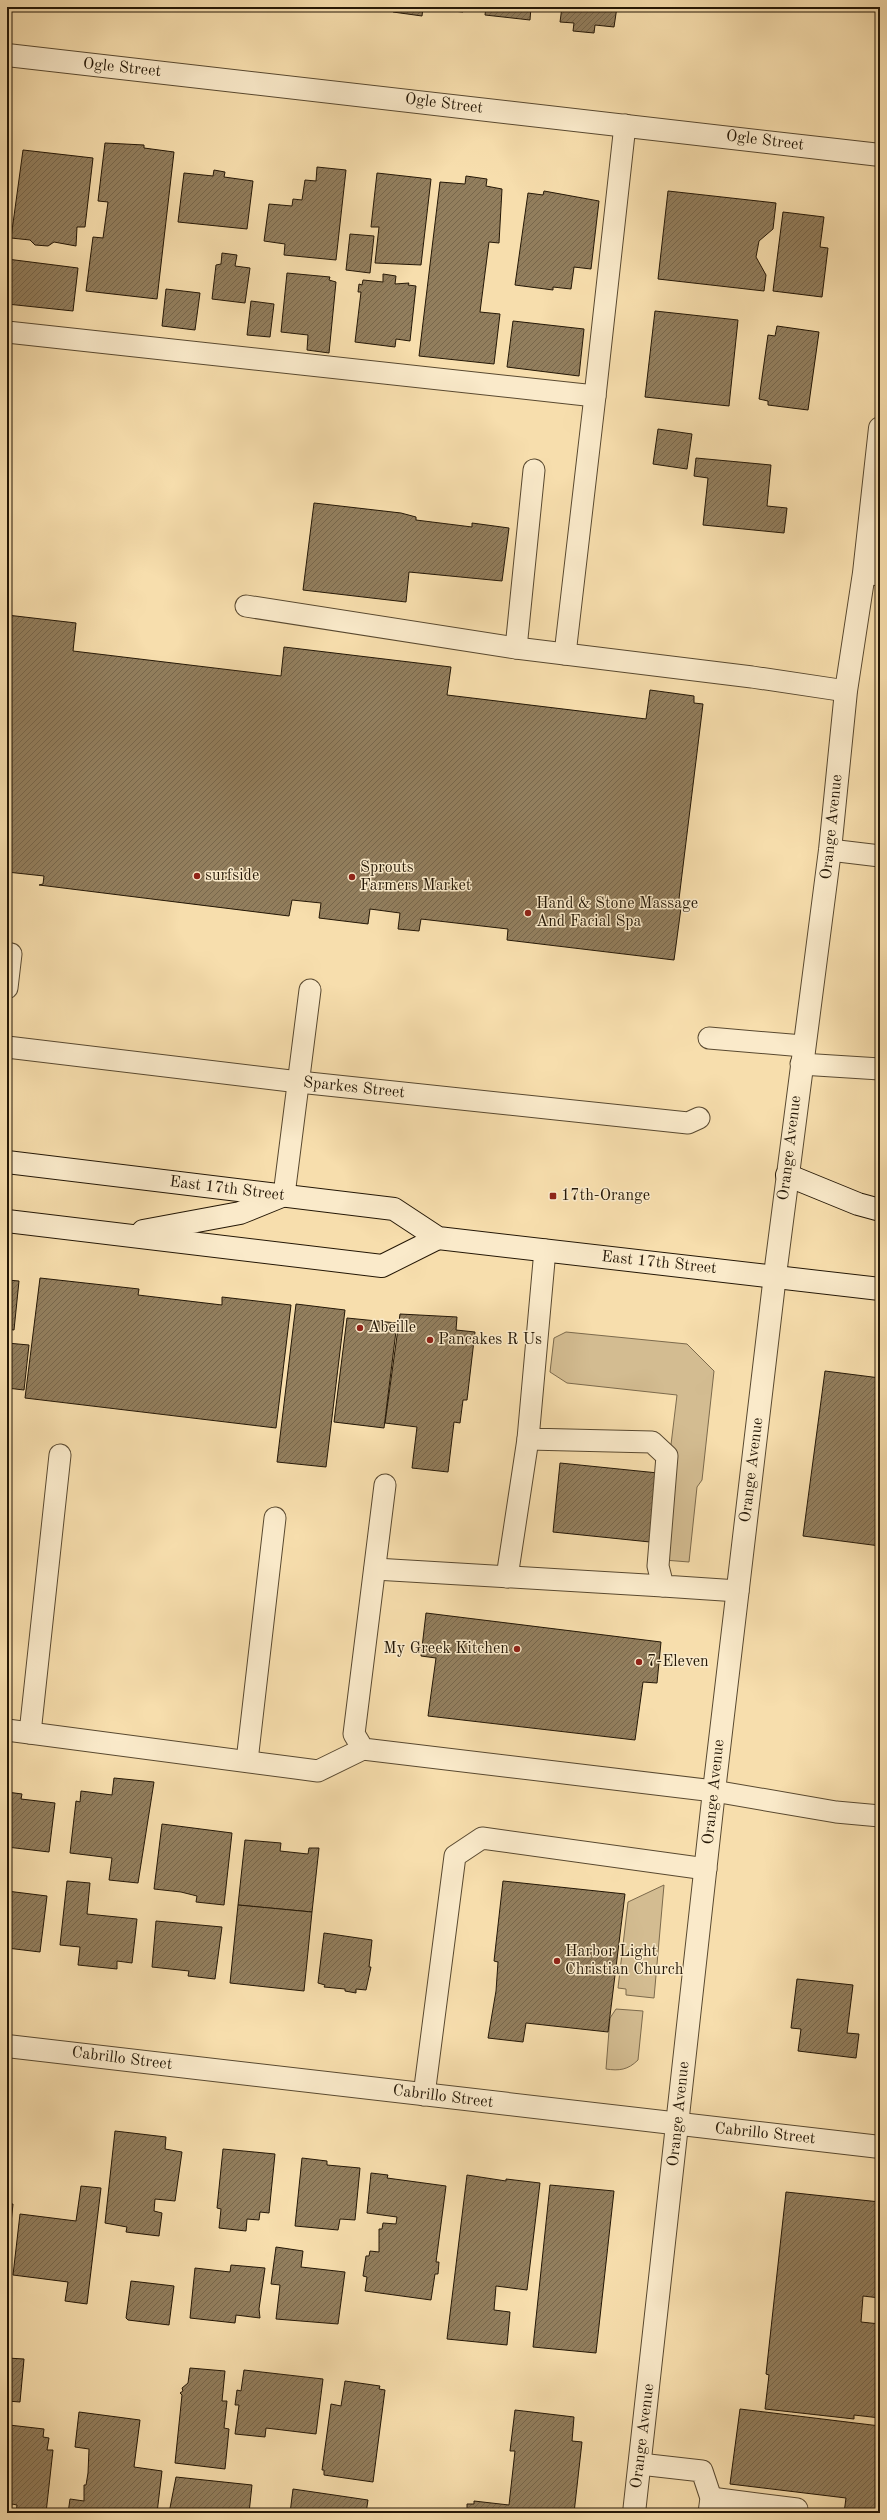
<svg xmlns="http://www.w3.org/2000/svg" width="887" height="2520" viewBox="0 0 887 2520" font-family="'Old Standard TT',serif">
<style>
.garden{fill:#d3bc91;stroke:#7c6a4c}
.building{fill:url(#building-hatch);stroke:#241706}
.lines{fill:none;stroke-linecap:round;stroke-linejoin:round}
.lane-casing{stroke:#594930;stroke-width:23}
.street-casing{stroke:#594930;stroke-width:24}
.secondary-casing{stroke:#241706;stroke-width:24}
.lane{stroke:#faeaca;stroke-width:21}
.street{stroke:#faeaca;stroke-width:22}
.secondary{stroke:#faeaca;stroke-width:22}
.poi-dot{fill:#8f2418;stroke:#faeaca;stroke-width:1.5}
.labels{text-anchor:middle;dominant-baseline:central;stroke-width:3;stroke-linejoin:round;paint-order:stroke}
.street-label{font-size:16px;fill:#241706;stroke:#faeaca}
.poi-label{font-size:16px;fill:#241706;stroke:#faeaca;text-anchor:start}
</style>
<defs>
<pattern id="building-hatch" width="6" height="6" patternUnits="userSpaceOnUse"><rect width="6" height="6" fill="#927e5d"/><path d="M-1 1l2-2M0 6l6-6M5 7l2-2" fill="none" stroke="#77664b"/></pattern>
</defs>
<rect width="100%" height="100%" fill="#f7dead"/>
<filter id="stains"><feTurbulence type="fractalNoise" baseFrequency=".005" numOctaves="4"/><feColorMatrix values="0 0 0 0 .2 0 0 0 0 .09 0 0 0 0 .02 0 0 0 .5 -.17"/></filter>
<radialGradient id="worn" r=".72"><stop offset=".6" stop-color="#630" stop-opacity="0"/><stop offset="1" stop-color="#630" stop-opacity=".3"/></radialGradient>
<g class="garden">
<path d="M566 1332 687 1344 714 1371 702 1480 697 1487 689 1562 664 1560 658 1552 677 1395 567 1383 550 1372 554 1338Z"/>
<path d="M664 1885 654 1998 626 1995V1989L618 1988 628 1902Z"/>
<path d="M616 2009 643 2011 638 2060C628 2070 619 2071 606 2069L610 2018Z"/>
</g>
<g class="building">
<path d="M355 7H382V10Z"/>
<path d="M393 7H463V12L423 8 422 16 393 12Z"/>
<path d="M486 7H531L530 20 485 15Z"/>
<path d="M562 7H617L614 27 595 25 594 33 573 31 574 23 560 22Z"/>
<path d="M105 143 144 145V148L174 152 157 299 86 291 93 237 103 238 108 202 98 201Z"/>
<path d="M23 150 93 158 85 227H77L76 246 54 242 48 246 35 245 30 240 11 238Z"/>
<path d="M317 167 346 170 336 260 284 255 285 244 264 241 269 204 292 206 293 199 302 200 305 180 316 181Z"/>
<path d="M214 170 225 172 224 177 253 181 247 229 178 222 184 173 213 176Z"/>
<path d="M377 173 431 179 421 265 375 263 379 227H371Z"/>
<path d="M466 176 487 179 486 186 502 189 499 243 489 242 480 312 500 314 494 364 419 356 440 182 465 184Z"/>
<path d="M544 191 599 201 591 269 574 267 571 289 553 287V290L515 285 528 193 543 195Z"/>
<path d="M668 191 776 203 773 229 759 241 756 257 766 275 764 291 658 279Z"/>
<path d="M783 212 824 217 820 247 828 248 822 297 773 291Z"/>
<path d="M350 234 374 236 370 273 346 270Z"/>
<path d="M222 253 237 255 235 266 250 268 245 303 212 299 216 265 221 264Z"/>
<path d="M7 259 78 268 73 311 7 304Z"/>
<path d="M287 273 330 277 329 280 336 282 329 353 307 350 308 335 281 332Z"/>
<path d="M383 274 396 276 395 284 409 283 408 285 416 286 410 341 396 339 395 347 355 342 361 292H358L359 284 362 285 363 280 383 282Z"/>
<path d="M166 289 200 293 195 330 162 326Z"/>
<path d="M251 301 274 304 270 337 247 335Z"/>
<path d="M655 311 738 320 729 406 645 397Z"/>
<path d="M513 321 584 329 579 376 507 367Z"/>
<path d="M777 326 819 332 808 410 768 405V401L759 399 768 335 775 336Z"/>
<path d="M658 429 692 434 687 469 653 464Z"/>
<path d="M696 458 771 465 767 506 787 508 784 533 703 525 708 478 694 476Z"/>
<path d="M314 503 401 513 416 517V520L472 527V523L509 528 502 581 409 572 406 602 303 590Z"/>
<path d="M7 615 76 623 73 651 281 676 284 647 451 667 447 695 646 719 650 690 694 696V703L703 704 678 907 681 908 674 960 507 940 508 929 421 919 419 931 398 929 400 913 370 909 368 924 319 918 321 903 292 900 289 916 39 885 43 884 44 876 7 872Z"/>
<path d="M40 1278 139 1289 138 1295 222 1305V1297L291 1305 276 1428 25 1398Z"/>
<path d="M7 1280 19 1281 14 1330 7 1329Z"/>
<path d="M296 1304 345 1310 326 1467 277 1462Z"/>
<path d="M400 1314 457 1317 456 1330 475 1332 467 1400H463L460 1423 454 1422 448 1472 412 1468 417 1427 385 1423Z"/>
<path d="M347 1318 397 1323 384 1428 334 1422Z"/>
<path d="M7 1343 29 1345 24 1390 7 1388Z"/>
<path d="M825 1371 880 1378V1546L803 1536Z"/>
<path d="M560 1463 658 1473 650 1542 553 1532Z"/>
<path d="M426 1613 661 1642 657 1683 643 1682 635 1740 428 1716 436 1658 421 1656Z"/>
<path d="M114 1778 154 1782 138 1883 109 1880 112 1858 70 1853 76 1801 80 1802 81 1791 112 1795Z"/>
<path d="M7 1792 22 1794 21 1799 55 1803 49 1852 7 1847Z"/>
<path d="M162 1824 232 1833 224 1905 196 1902 197 1896 181 1892 154 1889Z"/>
<path d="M245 1840 281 1843 280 1851 308 1854 309 1848H319L312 1912 238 1905Z"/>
<path d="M67 1881 90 1883 87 1914 137 1919 132 1963 117 1961V1969L78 1965 80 1947 60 1945Z"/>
<path d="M503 1881 625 1894 608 2032 526 2023 523 2042 488 2038 496 1991 498 1962 494 1961Z"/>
<path d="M7 1891 47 1896 40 1952 7 1948Z"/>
<path d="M238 1905 312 1912 304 1991 230 1983Z"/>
<path d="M156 1921 222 1927 215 1979 188 1976 189 1971 152 1967Z"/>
<path d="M324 1933 372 1940 369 1967H371L366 1990 356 1989V1993L345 1991V1989L324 1987 325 1985 318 1983Z"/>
<path d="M797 1979 853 1985 847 2033 859 2034 856 2058 798 2051 801 2029 791 2028Z"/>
<path d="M115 2131 166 2137 165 2149 182 2152 175 2201 155 2199 154 2211 162 2213 159 2236 126 2232 127 2227 105 2223Z"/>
<path d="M223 2149 275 2154 269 2213 260 2212 259 2220 247 2219 246 2231 219 2228 221 2209 217 2208Z"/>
<path d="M302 2158 327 2161V2165L360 2168 355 2220 340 2219 338 2230 295 2226Z"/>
<path d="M371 2173 388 2175 387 2178 446 2186 436 2262H439L438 2274H435L431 2300 365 2291 367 2277 363 2276 366 2256H369L370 2251 379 2252V2229H382L383 2223 396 2224 397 2217 367 2213Z"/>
<path d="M467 2175 506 2181V2179L540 2183 527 2290 496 2286 494 2310 510 2312 507 2345 447 2339Z"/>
<path d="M550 2185 614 2191 596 2353 533 2347Z"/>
<path d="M81 2186 101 2188 87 2304 65 2301 68 2282 13 2275 20 2214 76 2221Z"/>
<path d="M786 2192 880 2202V2298L863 2296 861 2322 880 2324V2418L854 2415V2419L765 2409 769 2375 766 2374Z"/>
<path d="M7 2204H13L7 2262Z"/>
<path d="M276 2247 303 2251 301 2267 345 2272 338 2324 276 2319 280 2285 271 2284Z"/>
<path d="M231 2265 265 2268 259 2309 260 2318 236 2315 235 2323 190 2318 195 2268 230 2272Z"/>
<path d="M131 2281 174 2286 169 2325 128 2320 126 2318Z"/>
<path d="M7 2358 24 2359 20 2402 7 2401Z"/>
<path d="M190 2368 225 2371 222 2401H227L224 2428 229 2429 225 2469 175 2463 182 2395 180 2393 183 2391 182 2388 188 2383Z"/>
<path d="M244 2370 323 2379 316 2434 266 2428 265 2437 235 2434 239 2405H235L237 2390 241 2391Z"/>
<path d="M345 2381 380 2386 379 2389 385 2390 373 2482 324 2475V2470H322L331 2404 341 2406Z"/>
<path d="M740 2409 880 2426V2513H844L846 2498 730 2484Z"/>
<path d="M515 2410 574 2417 572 2441 582 2442 574 2513H457V2510L467 2511V2504H474V2501L509 2505 515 2451H510Z"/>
<path d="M79 2412 140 2420 134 2467 162 2471 157 2513H68L70 2499 84 2501V2485H86L88 2473 89 2449 75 2447Z"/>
<path d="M9 2425 44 2429 43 2437 49 2438 47 2450H53L46 2513H16L17 2505 12 2504 11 2513H7V2443Z"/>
<path d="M176 2477 252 2485 249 2513H169Z"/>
<path d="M293 2489 368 2500 366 2513H290Z"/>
</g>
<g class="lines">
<defs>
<g id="lane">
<path d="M7 332 595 396 625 125"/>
<path d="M864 573 880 575"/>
<path d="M246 606 516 648 752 677 846 691"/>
<path d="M516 648 534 470"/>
<path d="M565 654 595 396"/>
<path d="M830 850 880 856"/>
<path d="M7 988 11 954"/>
<path d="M709 1038 803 1046"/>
<path d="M7 1047 299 1082 688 1123 699 1118"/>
<path d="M801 1064 880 1069"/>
<path d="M284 1195 310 990"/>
<path d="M545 1250 528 1439 652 1442 667 1456 658 1566 663 1586 738 1591"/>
<path d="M385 1485 354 1734 363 1749 714 1791 836 1812 880 1816"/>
<path d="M375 1569 663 1586"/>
<path d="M507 1577 528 1439"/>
<path d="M7 1730 318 1771 363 1749"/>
<path d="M30 1733 60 1455"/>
<path d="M247 1761 275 1518"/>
<path d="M424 2095 455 1856 482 1838 706 1869"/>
<path d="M640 2464 702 2471 711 2498 709 2513"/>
<path d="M711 2498 797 2509 796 2513"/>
</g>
<g id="street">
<path d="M7 55 880 155"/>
<path d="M7 2046 880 2147"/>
<path d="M634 2513 714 1791 775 1275 830 850 846 691 864 573 880 428"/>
</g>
<g id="secondary">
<path d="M7 1162 394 1209 438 1238 880 1289"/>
<path d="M787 1175 858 1204 880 1210"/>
<path d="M7 1221 382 1266 438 1238"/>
<path d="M143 1231 240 1213 282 1196"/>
</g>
</defs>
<use href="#lane" class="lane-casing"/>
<use href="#street" class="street-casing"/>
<use href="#secondary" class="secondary-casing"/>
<use href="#lane" class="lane"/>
<use href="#street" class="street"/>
<use href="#secondary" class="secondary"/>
</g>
<g class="poi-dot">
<circle cx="197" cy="876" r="4"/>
<circle cx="352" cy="877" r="4"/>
<circle cx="528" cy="913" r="4"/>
<rect x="549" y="1192" width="8" height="8" rx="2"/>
<circle cx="360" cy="1328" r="4"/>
<circle cx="430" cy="1340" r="4"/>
<circle cx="517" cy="1649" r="4"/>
<circle cx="639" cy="1662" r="4"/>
<circle cx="557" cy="1961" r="4"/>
</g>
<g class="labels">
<g class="street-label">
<text transform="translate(122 68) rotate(6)">Ogle Street</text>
<text transform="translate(444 104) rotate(7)">Ogle Street</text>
<text transform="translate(765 141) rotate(7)">Ogle Street</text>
<text transform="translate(832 827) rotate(-84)">Orange Avenue</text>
<text transform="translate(354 1088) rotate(6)">Sparkes Street</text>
<text transform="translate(790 1148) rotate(-83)">Orange Avenue</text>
<text transform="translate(227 1189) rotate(7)">East 17th Street</text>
<text transform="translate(659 1263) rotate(6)">East 17th Street</text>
<text transform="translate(752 1470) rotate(-83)">Orange Avenue</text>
<text transform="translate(714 1792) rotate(-84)">Orange Avenue</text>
<text transform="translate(122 2059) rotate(7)">Cabrillo Street</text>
<text transform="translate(443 2097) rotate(7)">Cabrillo Street</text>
<text transform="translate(679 2114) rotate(-84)">Orange Avenue</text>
<text transform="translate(765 2134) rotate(6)">Cabrillo Street</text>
<text transform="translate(643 2436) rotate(-83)">Orange Avenue</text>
</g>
<g class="poi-label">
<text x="360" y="868">Sprouts<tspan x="360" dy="18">Farmers Market</tspan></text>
<text x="205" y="876">surfside</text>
<text x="536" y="904">Hand &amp; Stone Massage<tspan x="536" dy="18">And Facial Spa</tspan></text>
<text x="561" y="1196">17th-Orange</text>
<text x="368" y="1328">Abeille</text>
<text x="438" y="1340">Pancakes R Us</text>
<text x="509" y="1649" text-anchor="end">My Greek Kitchen</text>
<text x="647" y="1662">7-Eleven</text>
<text x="565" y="1952">Harbor Light<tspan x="565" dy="18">Christian Church</tspan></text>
</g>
</g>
<rect width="887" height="2520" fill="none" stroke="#f7dead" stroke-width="24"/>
<rect x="8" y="8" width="871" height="2504" fill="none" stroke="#241706" stroke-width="2"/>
<rect x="12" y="12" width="863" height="2496" fill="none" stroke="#241706"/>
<rect width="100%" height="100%" filter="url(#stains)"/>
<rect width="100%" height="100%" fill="url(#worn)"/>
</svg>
